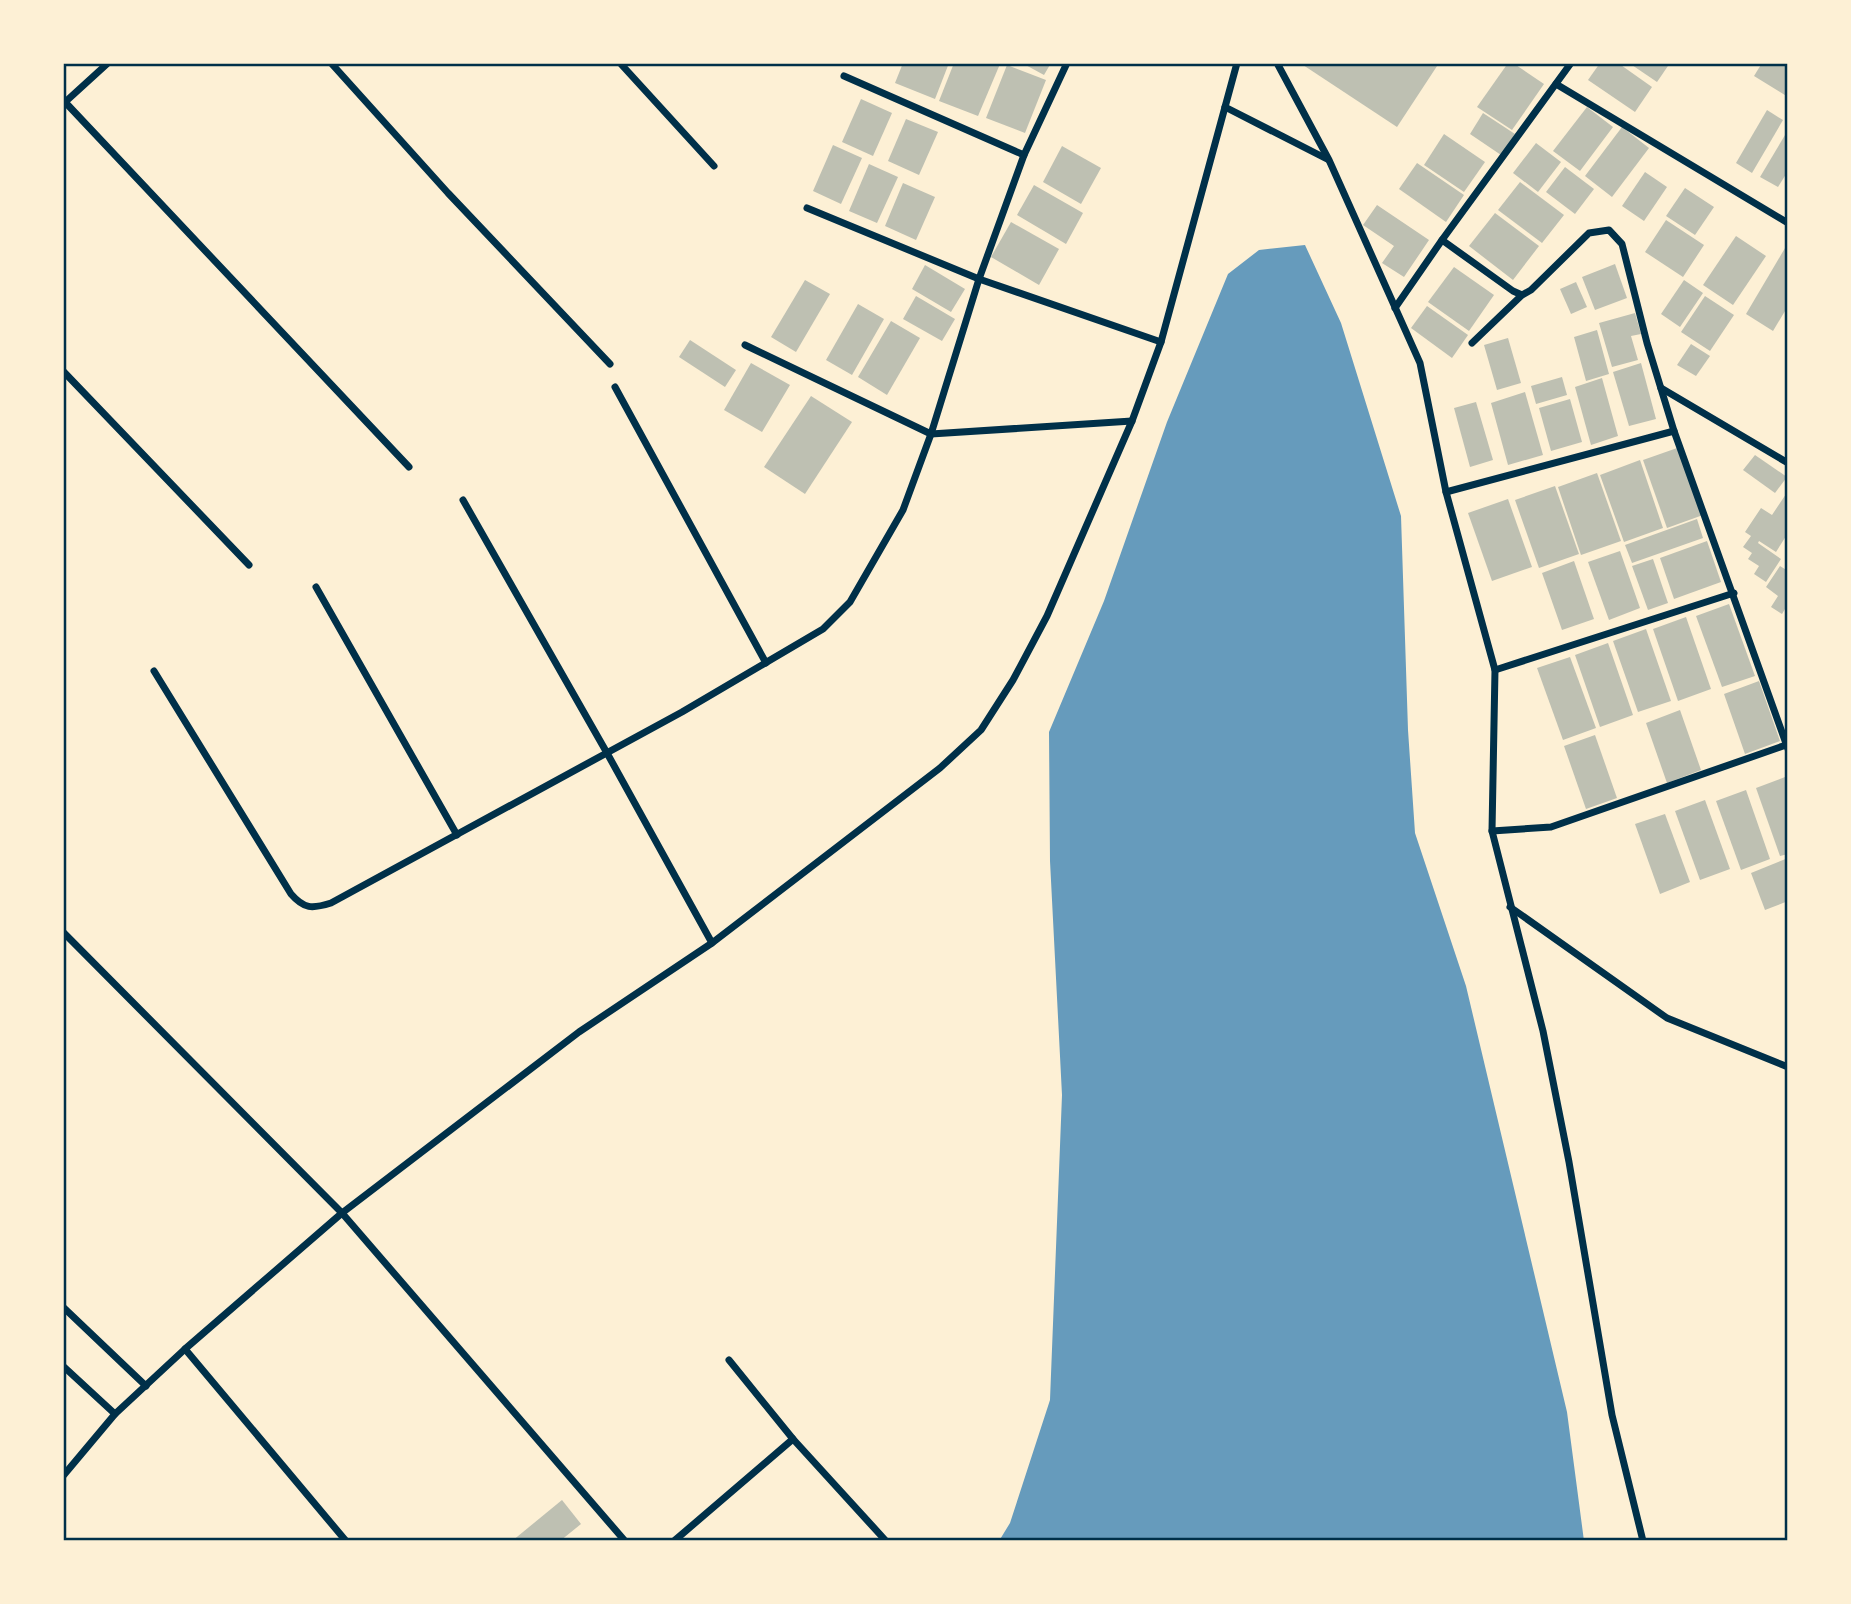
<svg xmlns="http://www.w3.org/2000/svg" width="1851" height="1604" viewBox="0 0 1851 1604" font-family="Spectral,serif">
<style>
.water{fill:#669bbc}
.building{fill:#bec0b2}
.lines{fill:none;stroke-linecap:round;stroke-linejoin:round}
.minor{stroke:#003049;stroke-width:7}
.neatline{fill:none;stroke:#003049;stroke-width:2.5}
</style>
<rect width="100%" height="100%" fill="#fdf0d5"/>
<path class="water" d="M1305 245 1341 323 1401 516 1408 730 1415 833 1466 986 1567 1412 1584 1541H999L1010 1523 1050 1400 1062 1095 1050 861 1049 732 1104 601 1167 422 1228 274 1259 250Z"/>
<g class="building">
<path d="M903 63H949L935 99 895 83Z"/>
<path d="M954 63 1000 64 978 116 939 101Z"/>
<path d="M1022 63H1051L1044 75Z"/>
<path d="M1300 63H1439L1397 127Z"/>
<path d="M1508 63H1513L1544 84 1512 130 1477 107Z"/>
<path d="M1600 63H1618L1652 87 1635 112 1588 80Z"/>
<path d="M1629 63H1670L1657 82Z"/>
<path d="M1762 63H1788V97L1754 76Z"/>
<path d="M1007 65 1046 80 1025 133 986 118Z"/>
<path d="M861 99 892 113 873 156 842 142Z"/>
<path d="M1587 107 1613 127 1580 171 1553 151Z"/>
<path d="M1767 110 1783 120 1752 173 1736 163Z"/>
<path d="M1483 113 1515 134 1501 155 1470 134Z"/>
<path d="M906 119 938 132 919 175 888 161Z"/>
<path d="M1622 127 1649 148 1612 197 1585 176Z"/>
<path d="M1788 130V171L1778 187 1760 177Z"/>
<path d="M1444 134 1485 162 1464 192 1424 165Z"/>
<path d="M1536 143 1561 162 1538 192 1513 173Z"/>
<path d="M833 145 862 158 841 204 813 191Z"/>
<path d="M1062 146 1101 168 1081 204 1043 182Z"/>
<path d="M1417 163 1464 195 1446 222 1399 189Z"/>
<path d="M869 164 898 177 877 223 849 211Z"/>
<path d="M1565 167 1594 189 1575 214 1546 192Z"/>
<path d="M1645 172 1667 187 1644 221 1622 206Z"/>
<path d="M1520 182 1564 215 1542 243 1498 210Z"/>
<path d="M903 183 935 197 916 240 885 226Z"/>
<path d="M1034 185 1083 213 1066 244 1017 215Z"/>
<path d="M1685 188 1714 207 1695 235 1666 216Z"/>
<path d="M1377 205 1429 240 1404 277 1382 263 1394 246 1363 225Z"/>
<path d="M1495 213 1539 246 1513 280 1469 246Z"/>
<path d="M1666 220 1704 245 1683 277 1645 252Z"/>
<path d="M1011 222 1059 249 1039 285 991 257Z"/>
<path d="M1736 236 1766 256 1733 305 1703 285Z"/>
<path d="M1788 243V306L1773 331 1746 314Z"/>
<path d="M1615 264 1627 298 1595 310 1582 277Z"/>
<path d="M925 265 965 289 951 312 912 289Z"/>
<path d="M1454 267 1494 295 1469 331 1428 302Z"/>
<path d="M805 280 830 294 796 352 771 337Z"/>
<path d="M1684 280 1703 293 1680 327 1661 314Z"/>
<path d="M1576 282 1587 307 1571 314 1560 289Z"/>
<path d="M916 296 955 319 942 341 903 319Z"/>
<path d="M1705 296 1734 315 1710 351 1681 332Z"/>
<path d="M858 304 884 319 852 375 826 360Z"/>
<path d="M1427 306 1468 335 1452 358 1411 328Z"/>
<path d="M1635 313 1641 334 1631 336 1638 360 1612 367 1599 323Z"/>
<path d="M891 321 920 338 887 395 858 377Z"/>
<path d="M1597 330 1609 374 1586 381 1574 337Z"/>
<path d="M1508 338 1521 383 1497 390 1484 345Z"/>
<path d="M690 340 736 370 725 387 679 357Z"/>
<path d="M1691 344 1710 356 1696 376 1677 365Z"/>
<path d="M751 363 790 385 762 432 724 410Z"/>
<path d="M1641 363 1656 419 1629 426 1613 372Z"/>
<path d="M1562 377 1567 395 1536 404 1531 386Z"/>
<path d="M1602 378 1618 436 1591 445 1575 387Z"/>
<path d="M1525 392 1543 455 1508 465 1491 403Z"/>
<path d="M811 396 852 422 805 494 764 467Z"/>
<path d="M1570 399 1582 442 1551 451 1539 408Z"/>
<path d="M1476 402 1493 460 1470 467 1454 408Z"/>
<path d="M1680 447 1703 515 1667 528 1643 460Z"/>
<path d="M1755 455 1787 477 1775 493 1743 470Z"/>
<path d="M1640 460 1663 528 1624 542 1600 475Z"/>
<path d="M1597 473 1621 541 1581 555 1558 487Z"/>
<path d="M1555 486 1579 554 1539 568 1515 500Z"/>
<path d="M1788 491V533L1776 552 1759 541 1758 543 1781 559 1766 582 1754 574 1759 566 1748 559 1752 553 1743 547 1751 536 1745 532 1761 508 1772 515Z"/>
<path d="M1508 499 1532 567 1492 581 1468 513Z"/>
<path d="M1697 519 1703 538 1632 563 1625 545Z"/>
<path d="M1707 541 1721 582 1674 599 1660 558Z"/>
<path d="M1620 551 1640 608 1609 620 1588 562Z"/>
<path d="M1653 559 1668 603 1648 610 1632 566Z"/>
<path d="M1574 561 1594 619 1562 630 1542 573Z"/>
<path d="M1780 566 1788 571V604L1782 614 1771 607 1778 596 1766 587Z"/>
<path d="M1729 604 1755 676 1722 687 1696 616Z"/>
<path d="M1686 617 1711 689 1678 701 1653 629Z"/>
<path d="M1646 629 1671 701 1638 712 1613 641Z"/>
<path d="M1608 643 1633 715 1600 727 1575 655Z"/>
<path d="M1570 657 1596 728 1563 740 1537 668Z"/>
<path d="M1759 681 1780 741 1745 754 1724 694Z"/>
<path d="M1680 710 1701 770 1667 783 1646 723Z"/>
<path d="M1595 735 1617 798 1586 809 1564 746Z"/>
<path d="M1785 777 1788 784V854L1780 856 1756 788Z"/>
<path d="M1746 790 1770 859 1741 870 1716 801Z"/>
<path d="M1705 800 1730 869 1700 880 1675 811Z"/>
<path d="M1665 814 1690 882 1660 894 1635 824Z"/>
<path d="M1788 858V901L1765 910 1751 873Z"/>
<path d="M562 1500 581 1524 560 1541H512Z"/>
</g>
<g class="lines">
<g class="minor">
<path d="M331 63 448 193 610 364"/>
<path d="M620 63 714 166"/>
<path d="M1277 63 1329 160 1420 363 1446 492 1495 670 1492 831 1543 1031 1569 1162 1612 1415 1643 1541"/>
<path d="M844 76 1024 155"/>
<path d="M1556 84 1788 223"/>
<path d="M65 102 409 467"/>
<path d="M63 104 108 63"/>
<path d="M1225 107 1327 159"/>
<path d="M807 208 979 279 1161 342"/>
<path d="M1442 240 1513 291 1522 295 1531 290 1589 233 1609 230 1622 244 1647 343 1674 431 1788 749"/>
<path d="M1395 308 1442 240 1571 63"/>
<path d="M1472 343 1522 295"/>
<path d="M745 345 931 434 1132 421"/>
<path d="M63 371 249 565"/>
<path d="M615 387 766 663"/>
<path d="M1661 388 1788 463"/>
<path d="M1446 492 1674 431"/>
<path d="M463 500 607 753 712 943"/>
<path d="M316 587 457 835"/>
<path d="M1495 670 1734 593"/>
<path d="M154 671 291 894C304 909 312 909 331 903L682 712 823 629 850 602 903 510 931 434 979 279 1024 155 1067 63"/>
<path d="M1492 831 1551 827 1786 745"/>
<path d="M1510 907 1667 1018 1788 1067"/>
<path d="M63 932 342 1213 625 1541"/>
<path d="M63 1307 146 1386"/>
<path d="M185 1349 346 1541"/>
<path d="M729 1360 793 1439 886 1541"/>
<path d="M63 1366 115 1414"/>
<path d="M63 1476 115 1414 185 1349 342 1213 579 1032 712 943 940 768 981 730 1013 680 1047 616 1132 421 1161 342 1237 63"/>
<path d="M674 1541 793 1439"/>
</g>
</g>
<rect width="1851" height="1604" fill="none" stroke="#fdf0d5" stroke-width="130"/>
<rect x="65" y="65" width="1721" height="1474" class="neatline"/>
</svg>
